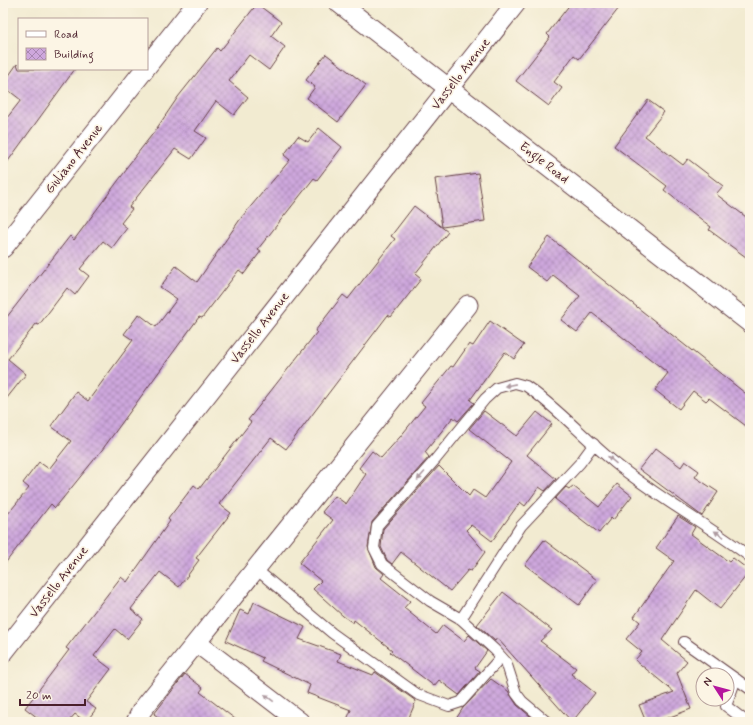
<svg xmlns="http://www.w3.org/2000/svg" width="753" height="725" viewBox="0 0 753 725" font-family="Mynerve,sans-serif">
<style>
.building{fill:url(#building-cross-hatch)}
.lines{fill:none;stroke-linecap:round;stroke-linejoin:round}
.service-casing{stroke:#633e44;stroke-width:12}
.minor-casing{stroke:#633e44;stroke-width:21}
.service{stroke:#fff;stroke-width:10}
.minor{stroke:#fff;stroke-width:19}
.oneway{fill:#ae9aa0}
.labels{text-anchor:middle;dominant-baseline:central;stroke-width:3.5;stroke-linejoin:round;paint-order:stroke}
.street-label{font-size:13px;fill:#4a1f2b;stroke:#fcf5e5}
</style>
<defs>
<pattern id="building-cross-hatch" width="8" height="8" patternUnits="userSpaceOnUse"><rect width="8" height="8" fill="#cea7dd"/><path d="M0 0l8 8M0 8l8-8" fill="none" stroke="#a987b3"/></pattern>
</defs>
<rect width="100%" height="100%" fill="#fcf5e5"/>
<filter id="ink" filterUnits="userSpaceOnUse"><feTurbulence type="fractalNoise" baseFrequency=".025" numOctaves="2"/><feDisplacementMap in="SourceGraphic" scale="8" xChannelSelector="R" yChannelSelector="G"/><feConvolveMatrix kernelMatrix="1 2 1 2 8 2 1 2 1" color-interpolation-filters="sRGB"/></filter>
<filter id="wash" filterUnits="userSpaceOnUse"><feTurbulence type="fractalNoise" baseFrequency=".012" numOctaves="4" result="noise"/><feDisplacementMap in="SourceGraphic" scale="16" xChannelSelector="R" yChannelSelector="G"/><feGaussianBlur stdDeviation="0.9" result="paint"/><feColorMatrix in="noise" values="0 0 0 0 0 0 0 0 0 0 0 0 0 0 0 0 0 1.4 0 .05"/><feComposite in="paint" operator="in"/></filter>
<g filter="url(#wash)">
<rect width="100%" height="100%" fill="#f2ebd1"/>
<g id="blocks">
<g class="building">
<path d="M571 3H623L579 59 574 55 554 82 562 88 549 106 516 81 550 37 547 34Z"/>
<path d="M257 4 281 22 271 36 285 47 269 70 249 55 229 81 248 97 234 115 216 101 195 131 206 138 191 159 175 149 129 207 132 209 121 223 127 228 112 248 103 241 80 269 89 276 75 295 67 288 39 325 36 324 8 359 26 374 3 403V322L70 236 74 240 127 169 126 168 155 131 178 97 217 48 220 51Z"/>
<path d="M326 54 366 85 338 122 307 98 315 87 306 80Z"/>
<path d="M17 64 19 69H75L3 168V123L21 100 3 86V84Z"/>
<path d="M648 100 664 112 645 136 683 165 688 159 723 186 716 194 750 220V260L709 230 711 227 664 190 667 186 614 146Z"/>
<path d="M319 128 342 147 317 180 314 178 258 249 261 251 244 274 239 270 202 318 199 317 102 450 55 508 51 504 3 566V520L29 488 23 483 39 462 49 469 71 441 51 426 76 392 88 401 133 340 124 334 139 314 156 327 177 299 160 287 176 266 197 282 241 218 290 160 284 155 298 136 308 142Z"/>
<path d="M478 173 485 221 442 227 435 179Z"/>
<path d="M414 206 448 232 415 274 421 279 391 317 388 315 286 449 271 438 219 504 231 513 196 558 199 560 179 587 160 572 131 609 143 619 127 639 115 629 94 656 111 669 86 702 96 709 86 722 75 714 68 722H43L25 708 69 650 66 648 121 577 127 582 170 521 168 519 194 485 199 489 251 422 248 420 317 332 315 331 343 295 348 299 395 239 391 236Z"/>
<path d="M549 237 750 397V429L709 398 706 401 693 391 679 409 655 390 668 373 592 313 577 332 561 320 580 296 553 275 547 282 527 267Z"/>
<path d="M490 321 524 345 514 359 505 352 470 400 474 403 458 421 453 417 425 452 429 457 372 522 368 547 376 567 384 574 381 578 410 601 404 608 436 634 443 625 464 641 469 635 487 651 475 668 480 671 459 695 439 680 434 686 390 652 392 650 354 620 353 623 343 616 313 589 321 581 299 563 333 520 322 512 335 496 346 504 366 474 359 468 372 451 381 458 400 437 425 406 421 403 451 366 453 367 469 344 473 346Z"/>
<path d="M484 411 517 436 537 412 552 424 527 455 556 479 545 491 539 487 525 506 520 502 492 541 471 525 466 530 485 552 471 571 468 570 450 591 401 552 392 564 387 560 381 547 383 529 439 466 469 496 473 490 485 498 511 462 469 429Z"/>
<path d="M656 448 681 467 685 461 699 471 695 477 718 492 702 516 639 469Z"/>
<path d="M617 484 632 496 613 520 611 518 599 533 555 499 566 487 569 489 573 486 599 507Z"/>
<path d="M678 516 695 527 691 534 729 562 733 558 750 571 720 609 696 590 662 640 687 661 677 673 691 709 657 722H646L639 705 674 692 635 660 642 652 626 639 640 622 634 617 674 561 656 548Z"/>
<path d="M544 540 597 580 579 605 525 565Z"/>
<path d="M503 592 552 630 540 641 576 668 571 674 595 693 572 722 497 638 495 641 477 625Z"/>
<path d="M254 602 305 627 299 639 341 654 338 661 373 675 375 672 416 701 407 722H346L351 710 307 693 310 685 261 661 263 658 226 641 240 610 249 614Z"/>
<path d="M185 674 203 688 200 692 239 722H165L154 714Z"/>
<path d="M491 679 508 691 517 705 537 722H454L463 708Z"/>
</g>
</g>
</g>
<g filter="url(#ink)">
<use href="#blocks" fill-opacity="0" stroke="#633e44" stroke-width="1"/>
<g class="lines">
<defs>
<g id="service">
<path d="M257 570 332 633 417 694 449 706 461 702 501 657"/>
<path d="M461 619 521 526 580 463 594 444"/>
<path d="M684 642 750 689"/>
<path d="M736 679 726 706 747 722"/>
<path d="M547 722 522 701 516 693 506 662 495 650 461 619 430 601 382 564 374 548 377 526 435 460 485 399 497 388 515 383 526 386C558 408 585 439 615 463 658 498 707 524 750 557"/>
</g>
<g id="minor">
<path d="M339 3 750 323"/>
<path d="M147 66 197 3"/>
<path d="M3 248 145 69"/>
<path d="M197 643 300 722"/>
<path d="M3 653 516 3"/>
<path d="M136 722 142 710 468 305"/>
</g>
</defs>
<use href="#service" class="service-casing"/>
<use href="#minor" class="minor-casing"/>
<use href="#service" class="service"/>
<use href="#minor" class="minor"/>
</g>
<defs><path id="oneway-solid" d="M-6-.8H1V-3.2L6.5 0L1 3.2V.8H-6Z"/></defs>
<g class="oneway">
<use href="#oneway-solid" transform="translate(510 385) rotate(169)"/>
<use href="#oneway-solid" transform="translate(612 460) rotate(-139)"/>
<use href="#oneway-solid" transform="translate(421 476) rotate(131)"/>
<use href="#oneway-solid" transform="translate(719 534) rotate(-147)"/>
<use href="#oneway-solid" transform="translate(269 698) rotate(-143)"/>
</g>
</g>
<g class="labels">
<g class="street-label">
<text transform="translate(461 74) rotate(-52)">Vassello Avenue</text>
<text transform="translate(74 159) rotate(-52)">Giuliano Avenue</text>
<text transform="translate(544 163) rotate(38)">Engle Road</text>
<text transform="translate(260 328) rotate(-52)">Vassello Avenue</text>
<text transform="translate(59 582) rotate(-52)">Vassello Avenue</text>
</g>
</g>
<rect width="753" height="725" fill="none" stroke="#fcf5e5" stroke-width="16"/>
<rect x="18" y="18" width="130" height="52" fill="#fcf5e5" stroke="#b59f9b"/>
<rect x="26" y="31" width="20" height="6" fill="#ffffff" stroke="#b59f9b"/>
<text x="54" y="38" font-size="12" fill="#4a1f2b">Road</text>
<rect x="26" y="48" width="20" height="12" fill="url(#building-cross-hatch)" stroke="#b59f9b"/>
<text x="54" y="58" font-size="12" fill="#4a1f2b">Building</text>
<g transform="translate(715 687) rotate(306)"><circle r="19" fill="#fcf5e5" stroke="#b59f9b"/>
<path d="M0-3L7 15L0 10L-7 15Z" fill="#b5179e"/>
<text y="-6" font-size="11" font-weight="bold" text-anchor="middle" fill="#4a1f2b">N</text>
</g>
<path d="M20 699v6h65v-6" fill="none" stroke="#4a1f2b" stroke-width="2"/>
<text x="26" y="699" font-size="12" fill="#4a1f2b" stroke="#fcf5e5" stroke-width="3" paint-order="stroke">20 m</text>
</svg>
